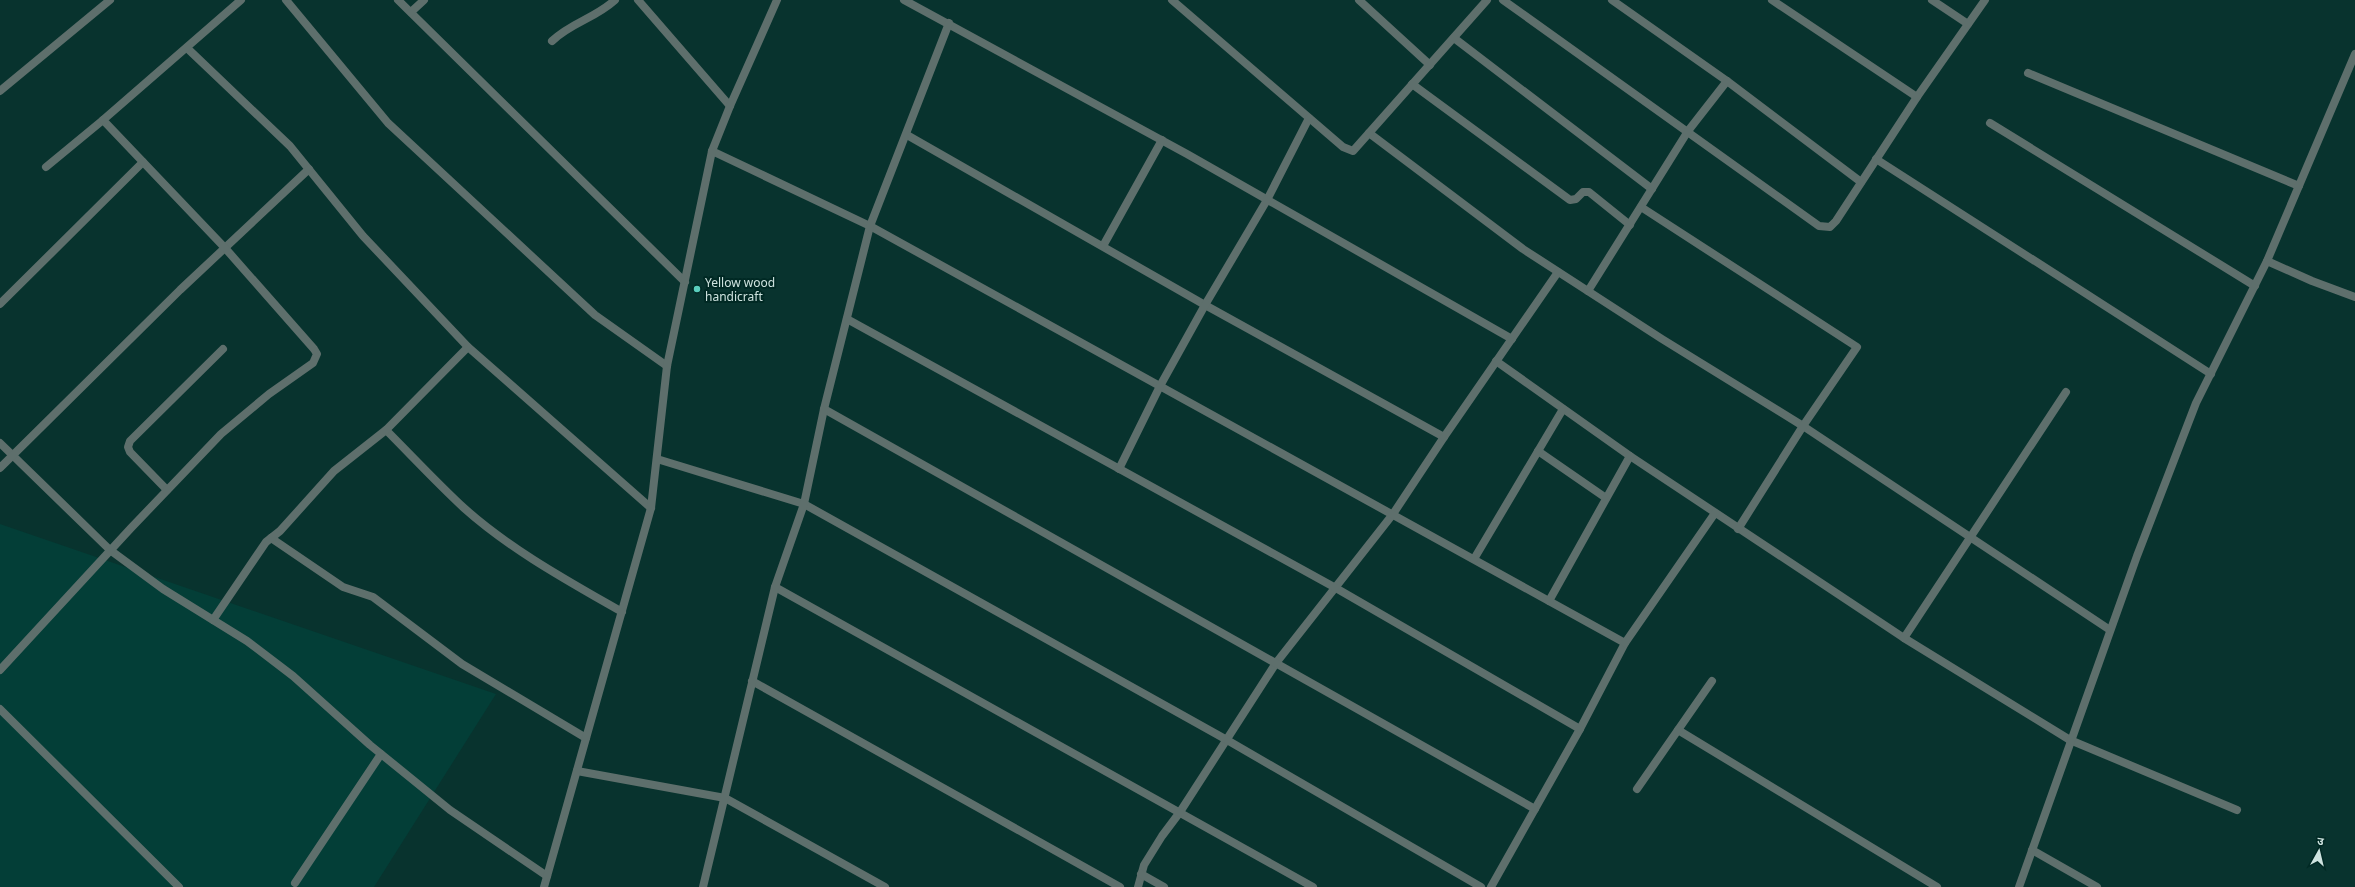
<svg xmlns="http://www.w3.org/2000/svg" width="2355" height="887" viewBox="0 0 2355 887" font-family="'Noto Sans','Noto Sans Devanagari',sans-serif">
<style>
.built{fill:#033e37}
.lines{fill:none;stroke-linecap:round;stroke-linejoin:round}
.lane{stroke:#5e6f6c;stroke-width:8}
.street{stroke:#5e6f6c;stroke-width:8}
.poi-dot{fill:#5acebd;stroke:#002924;stroke-width:1.5}
.labels{text-anchor:middle;dominant-baseline:central;stroke-width:4;stroke-linejoin:round;paint-order:stroke}
.poi-label{font-size:12px;fill:#cee3df;stroke:#002924;text-anchor:start}
</style>
<rect width="100%" height="100%" fill="#08332e"/>
<path class="built" d="M0 524 496 694 374 887H0Z"/>
<g class="lines">
<g class="lane">
<path d="M2070 740 2237 810"/>
<path d="M2032 850 2097 887"/>
</g>
<g class="street">
<path d="M286 0 388 123 595 315 667 366"/>
<path d="M398 0 685 282"/>
<path d="M638 0 730 106"/>
<path d="M904 0 1187 154 1512 339"/>
<path d="M1172 0 1343 147 1353 151 1369 133 1523 249 1662 339 1803 426 2110 630"/>
<path d="M1359 0 1430 65"/>
<path d="M1503 0 1819 226 1830 227 1836 221 1917 97 1985 0"/>
<path d="M1612 0 1727 81 1861 182"/>
<path d="M1772 0 1917 97"/>
<path d="M1932 0 1968 24"/>
<path d="M411 12 424 0"/>
<path d="M1454 38 1652 189"/>
<path d="M552 41C572 22 594 19 615 0"/>
<path d="M187 48 290 146 363 236 468 347 651 508"/>
<path d="M2028 73 2299 186"/>
<path d="M1412 84 1570 200 1576 199 1583 192H1589L1630 225"/>
<path d="M0 91 110 0"/>
<path d="M1990 123 2255 286"/>
<path d="M1369 133 1487 0"/>
<path d="M907 135 1205 305 1444 437 1393 514 1276 663 1180 812 1162 836 1144 865 1138 887"/>
<path d="M712 151 870 226 1625 643 1580 729 1491 887"/>
<path d="M1876 159 2211 374"/>
<path d="M46 167 103 120"/>
<path d="M1641 207 1857 347 1803 426 1738 529"/>
<path d="M1103 246 1162 140"/>
<path d="M2267 261 2312 281 2355 297"/>
<path d="M1588 291 1688 131 1727 81"/>
<path d="M0 304 143 162"/>
<path d="M847 319 1334 587 1580 729"/>
<path d="M1496 361 1630 456 1904 638 2070 740"/>
<path d="M824 409 1535 809"/>
<path d="M386 430C412 456 437 483 464 508 511 550 568 581 622 612"/>
<path d="M1444 437 1558 272"/>
<path d="M0 443 110 550 163 589 247 641 293 676 370 745 450 810 547 876"/>
<path d="M1538 451 1606 498"/>
<path d="M657 459 804 504 1227 740 1481 887"/>
<path d="M0 468 180 290 309 169"/>
<path d="M1119 469 1160 386 1205 305 1267 200 1309 118"/>
<path d="M167 490 130 452 128 447 130 441 223 349"/>
<path d="M271 538 343 587 373 597 462 664 586 738"/>
<path d="M1474 559 1563 409"/>
<path d="M775 587 1313 887"/>
<path d="M1549 601 1630 456"/>
<path d="M213 620 266 542 280 531 334 471 386 430 468 347"/>
<path d="M1904 638 2066 392"/>
<path d="M1625 643 1715 513"/>
<path d="M0 670 131 528 221 434 269 394 313 363 317 354 314 349 225 248 103 120 241 0"/>
<path d="M752 681 1120 887"/>
<path d="M0 709 179 887"/>
<path d="M1678 730 1937 887"/>
<path d="M577 771 725 798 885 887"/>
<path d="M1637 789 1712 681"/>
<path d="M1141 874 1164 887"/>
<path d="M295 883 381 754"/>
<path d="M544 887 651 508 667 366 712 151 730 106 777 0"/>
<path d="M703 887 775 587 804 504 824 409 870 226 949 23"/>
<path d="M2019 887 2137 556 2196 403 2267 261 2355 54"/>
</g>
</g>
<circle class="poi-dot" cx="697" cy="289" r="4"/>
<g class="labels">
<g class="poi-label">
<text x="705" y="282">Yellow wood<tspan x="705" dy="14">handicraft</tspan></text>
</g>
</g>
<g transform="translate(2319 851) rotate(8)" stroke="#002924" stroke-width="3" paint-order="stroke">
<path d="M0-3L7 15L0 10L-7 15Z" fill="#cee3df"/>
<text y="-6" font-size="11" font-weight="bold" text-anchor="middle" fill="#cee3df">उ</text>
</g>
</svg>
